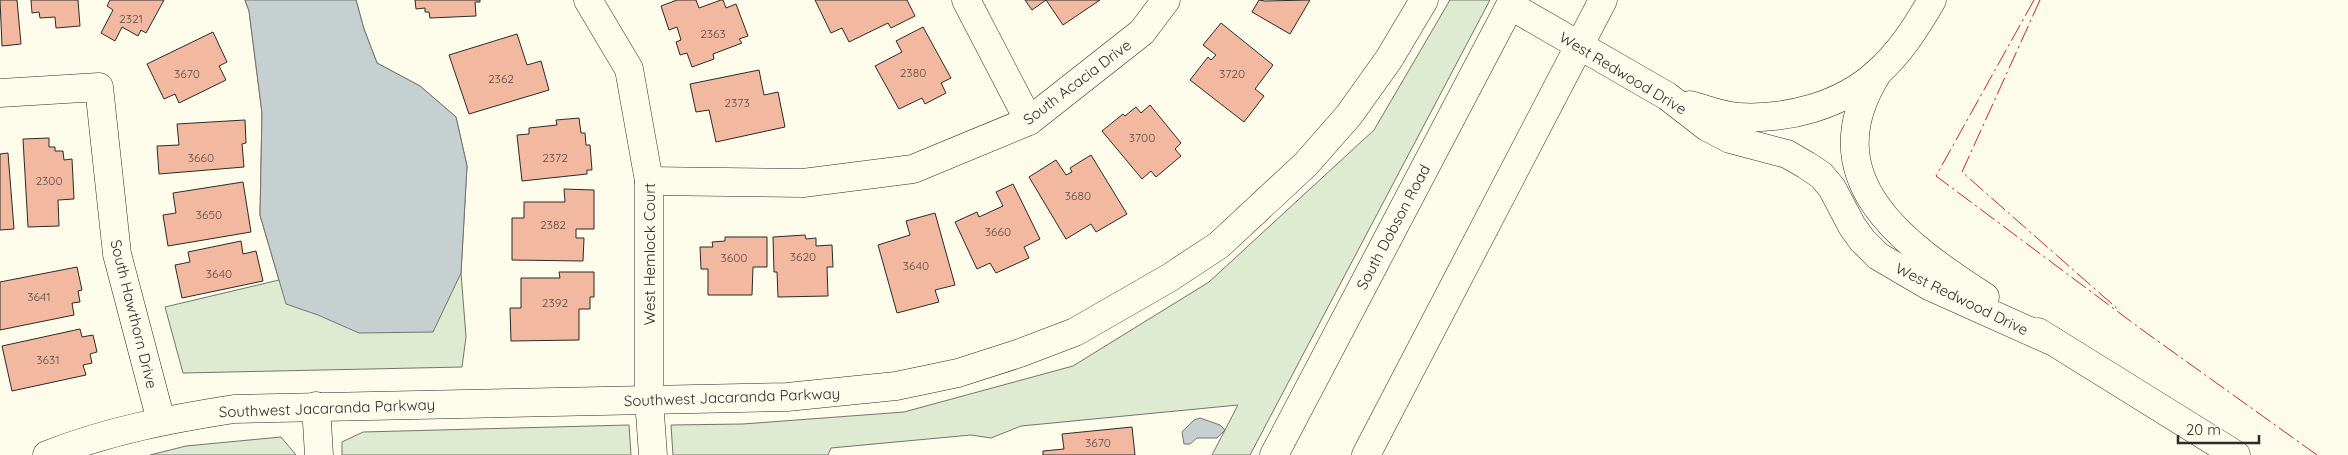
<svg xmlns="http://www.w3.org/2000/svg" width="2348" height="455" viewBox="0 0 2348 455" font-family="Quicksand,sans-serif">
<style>
.green{fill:#deebd1;stroke:#74746e}
.water{fill:#c7d0d0;stroke:#74746e}
.building{fill:#f2b8a0;stroke:#2b2b2b}
.lines{fill:none;stroke-linecap:round;stroke-linejoin:round}
.minor-casing{stroke:#2b2b2b;stroke-width:29}
.major-casing{stroke:#2b2b2b;stroke-width:29}
.minor{stroke:#fdfbea;stroke-width:28}
.major{stroke:#fdfbea;stroke-width:28}
.power{stroke:#c62828;stroke-width:1;stroke-dasharray:18 4 2.5 4;stroke-linecap:butt}
.labels{text-anchor:middle;dominant-baseline:central;stroke-width:4;stroke-linejoin:round;paint-order:stroke}
.number-label{font-size:12px;fill:#5d4e48}
.street-label{font-size:15px;fill:#2b2b2b;stroke:#fdfbea}
</style>
<rect width="100%" height="100%" fill="#fdfbea"/>
<g class="green">
<path d="M245 0H356L364 29 377 63 420 86 456 117 467 166 461 273 466 337 462 367 183 373 165 307 279 280 260 215 262 113 249 11Z"/>
<path d="M1450 0H1490L1250 455H1212L1238 405 1021 426 991 438 971 435 831 448 828 455H673L671 425 743 424 904 412 1073 366 1209 282 1374 130Z"/>
<path d="M629 425 631 455H342V442L363 432Z"/>
<path d="M281 437 296 455H150L186 446Z"/>
</g>
<g class="water">
<path d="M245 0H356L364 29 377 63 420 86 456 117 467 166 461 273 433 332 359 333 318 315 286 304 260 215 262 113 249 11Z"/>
<path d="M1200 418 1220 425 1225 430 1217 438H1197L1190 444H1184L1182 432 1194 420Z"/>
</g>
<g class="building">
<path d="M0 0H17L21 44 2 46Z"/>
<path d="M31 0H78L80 26 56 28 55 17 40 18 39 12 32 13Z"/>
<path d="M110 0H164L146 33 141 30 138 36 122 27 115 41 101 33 113 10 107 6Z"/>
<path d="M415 0H480V2H475L476 16 430 18 429 12H425V8L416 9Z"/>
<path d="M677 0H696L699 8 721 0H723L726 8 736 4 748 36 739 39 742 43 713 54 714 59 692 67 687 53 680 55 676 42 681 40 677 27 669 30 661 6Z"/>
<path d="M815 0H907L915 16 891 28 888 23 849 42 842 28 831 33Z"/>
<path d="M1025 0H1100L1063 25 1046 0 1032 10Z"/>
<path d="M1259 0 1265 1 1310 0 1290 34 1252 12Z"/>
<path d="M1221 23 1273 65 1255 89 1264 96 1244 122 1190 80 1208 57 1211 60 1216 55 1203 45Z"/>
<path d="M923 27 951 78 941 83 946 93 925 104 922 98 899 109 875 66 902 52 896 41Z"/>
<path d="M213 32 227 62 219 66 226 80 179 103 175 94 164 99 147 64Z"/>
<path d="M517 34 527 65 541 61 549 90 469 114 449 55Z"/>
<path d="M759 70 764 95 778 92 785 127 716 142 709 110 696 112 690 84Z"/>
<path d="M1150 105 1181 143 1175 149 1181 156 1156 177 1151 171 1142 179 1102 131 1123 114 1125 116 1136 107 1141 113Z"/>
<path d="M579 118 581 133H585L586 145H590L592 170H587V174L522 181 517 135 529 134V128L557 125 556 120Z"/>
<path d="M245 120 246 143 242 144 244 167 159 174 157 146 179 145 177 124Z"/>
<path d="M49 138V147H55V151H63L64 160 72 159 74 199 58 200 59 226 28 227 23 139Z"/>
<path d="M8 153 14 229 0 230V154Z"/>
<path d="M1091 155 1127 214 1096 232 1091 224 1066 239 1029 177 1056 160 1066 175 1072 172 1070 168Z"/>
<path d="M243 182 251 232 168 246 163 215 176 213 173 193Z"/>
<path d="M1013 184 1040 239 1024 247 1029 258 996 273 990 263 977 269 955 222 977 212 979 217 1003 206 996 192Z"/>
<path d="M564 189 594 190V229H576V238H584L583 261 512 260V218H524V202H565Z"/>
<path d="M935 213 955 285 935 290 939 302 897 313 878 245 910 235 906 221Z"/>
<path d="M805 235 806 239 816 238V246L832 245 833 267H827L828 296 778 297 777 272H774L773 237Z"/>
<path d="M725 237H767V267H753L752 295H708V269H701L700 247H713L712 242 725 241Z"/>
<path d="M241 241 243 254 256 251 263 281 182 298 175 265 190 262 188 252Z"/>
<path d="M77 267 82 290 78 291 80 302 72 303 74 315 0 330V282Z"/>
<path d="M559 272H594V297H590V309H579V340L511 341 510 308H521V278H560Z"/>
<path d="M80 329 82 337 93 335 97 352 90 354 92 363 83 365 86 375 12 391 2 346Z"/>
<path d="M1132 427 1135 455H1043V451L1064 449 1062 434Z"/>
</g>
<g class="lines">
<defs>
<g id="minor">
<path d="M588 0 629 69 649 181V400L653 455"/>
<path d="M966 0 1029 121"/>
<path d="M1511 6 1667 96 1707 127 1730 139 1787 154 1806 165 1821 175 1832 188 1852 226 1862 240 1878 256 1929 286 2054 342"/>
<path d="M1877 74C1811 180 1905 245 1985 297"/>
<path d="M0 93 99 87 117 254 161 421"/>
<path d="M1690 105C1705 109 1722 116 1738 117 1786 120 1841 106 1877 73 1900 53 1917 26 1932 0"/>
<path d="M649 181 803 183 913 169 1029 121 1142 32 1166 0"/>
<path d="M2038 332 2236 455"/>
<path d="M316 406 319 455"/>
<path d="M47 455C107 431 170 419 234 409L787 397 896 386 958 373 1020 353 1075 332 1169 278 1219 245 1306 164 1349 115 1389 59 1424 0"/>
</g>
<g id="major">
<path d="M1274 455 1513 0"/>
<path d="M1366 455 1603 0"/>
</g>
</defs>
<use href="#minor" class="minor-casing"/>
<use href="#major" class="major-casing"/>
<use href="#minor" class="minor"/>
<use href="#major" class="major"/>
<g class="power">
<path d="M2034 0 1936 176 2141 329 2317 455"/>
<path d="M2040 0 1962 172 2120 311"/>
</g>
</g>
<g class="labels">
<g class="number-label">
<text x="131" y="18">2321</text>
<text x="713" y="33">2363</text>
<text x="913" y="72">2380</text>
<text x="187" y="73">3670</text>
<text x="1232" y="73">3720</text>
<text x="501" y="78">2362</text>
<text x="737" y="102">2373</text>
<text x="1142" y="137">3700</text>
<text x="201" y="157">3660</text>
<text x="555" y="157">2372</text>
<text x="49" y="180">2300</text>
<text x="1078" y="195">3680</text>
<text x="209" y="214">3650</text>
<text x="553" y="224">2382</text>
<text x="998" y="231">3660</text>
<text x="803" y="256">3620</text>
<text x="734" y="257">3600</text>
<text x="916" y="265">3640</text>
<text x="219" y="273">3640</text>
<text x="39" y="296">3641</text>
<text x="555" y="302">2392</text>
<text x="48" y="359">3631</text>
<text x="1098" y="442">3670</text>
</g>
<g class="street-label">
<text transform="translate(1623 73) rotate(31)">West Redwood Drive</text>
<text transform="translate(1077 82) rotate(-37)">South Acacia Drive</text>
<text transform="translate(1393 227) rotate(-62)">South Dobson Road</text>
<text transform="translate(649 254) rotate(-90)">West Hemlock Court</text>
<text transform="translate(1962 299) rotate(26)">West Redwood Drive</text>
<text transform="translate(134 314) rotate(76)">South Hawthorn Drive</text>
<text transform="translate(732 397) rotate(-2)">Southwest Jacaranda Parkway</text>
<text transform="translate(327 408) rotate(-2)">Southwest Jacaranda Parkway</text>
</g>
</g>
<path d="M2178 435v8h81v-8" fill="none" stroke="#2b2b2b" stroke-width="2.5"/>
<text x="2186" y="435" font-size="15" fill="#2b2b2b" stroke="#fdfbea" stroke-width="4" paint-order="stroke">20 m</text>
</svg>
